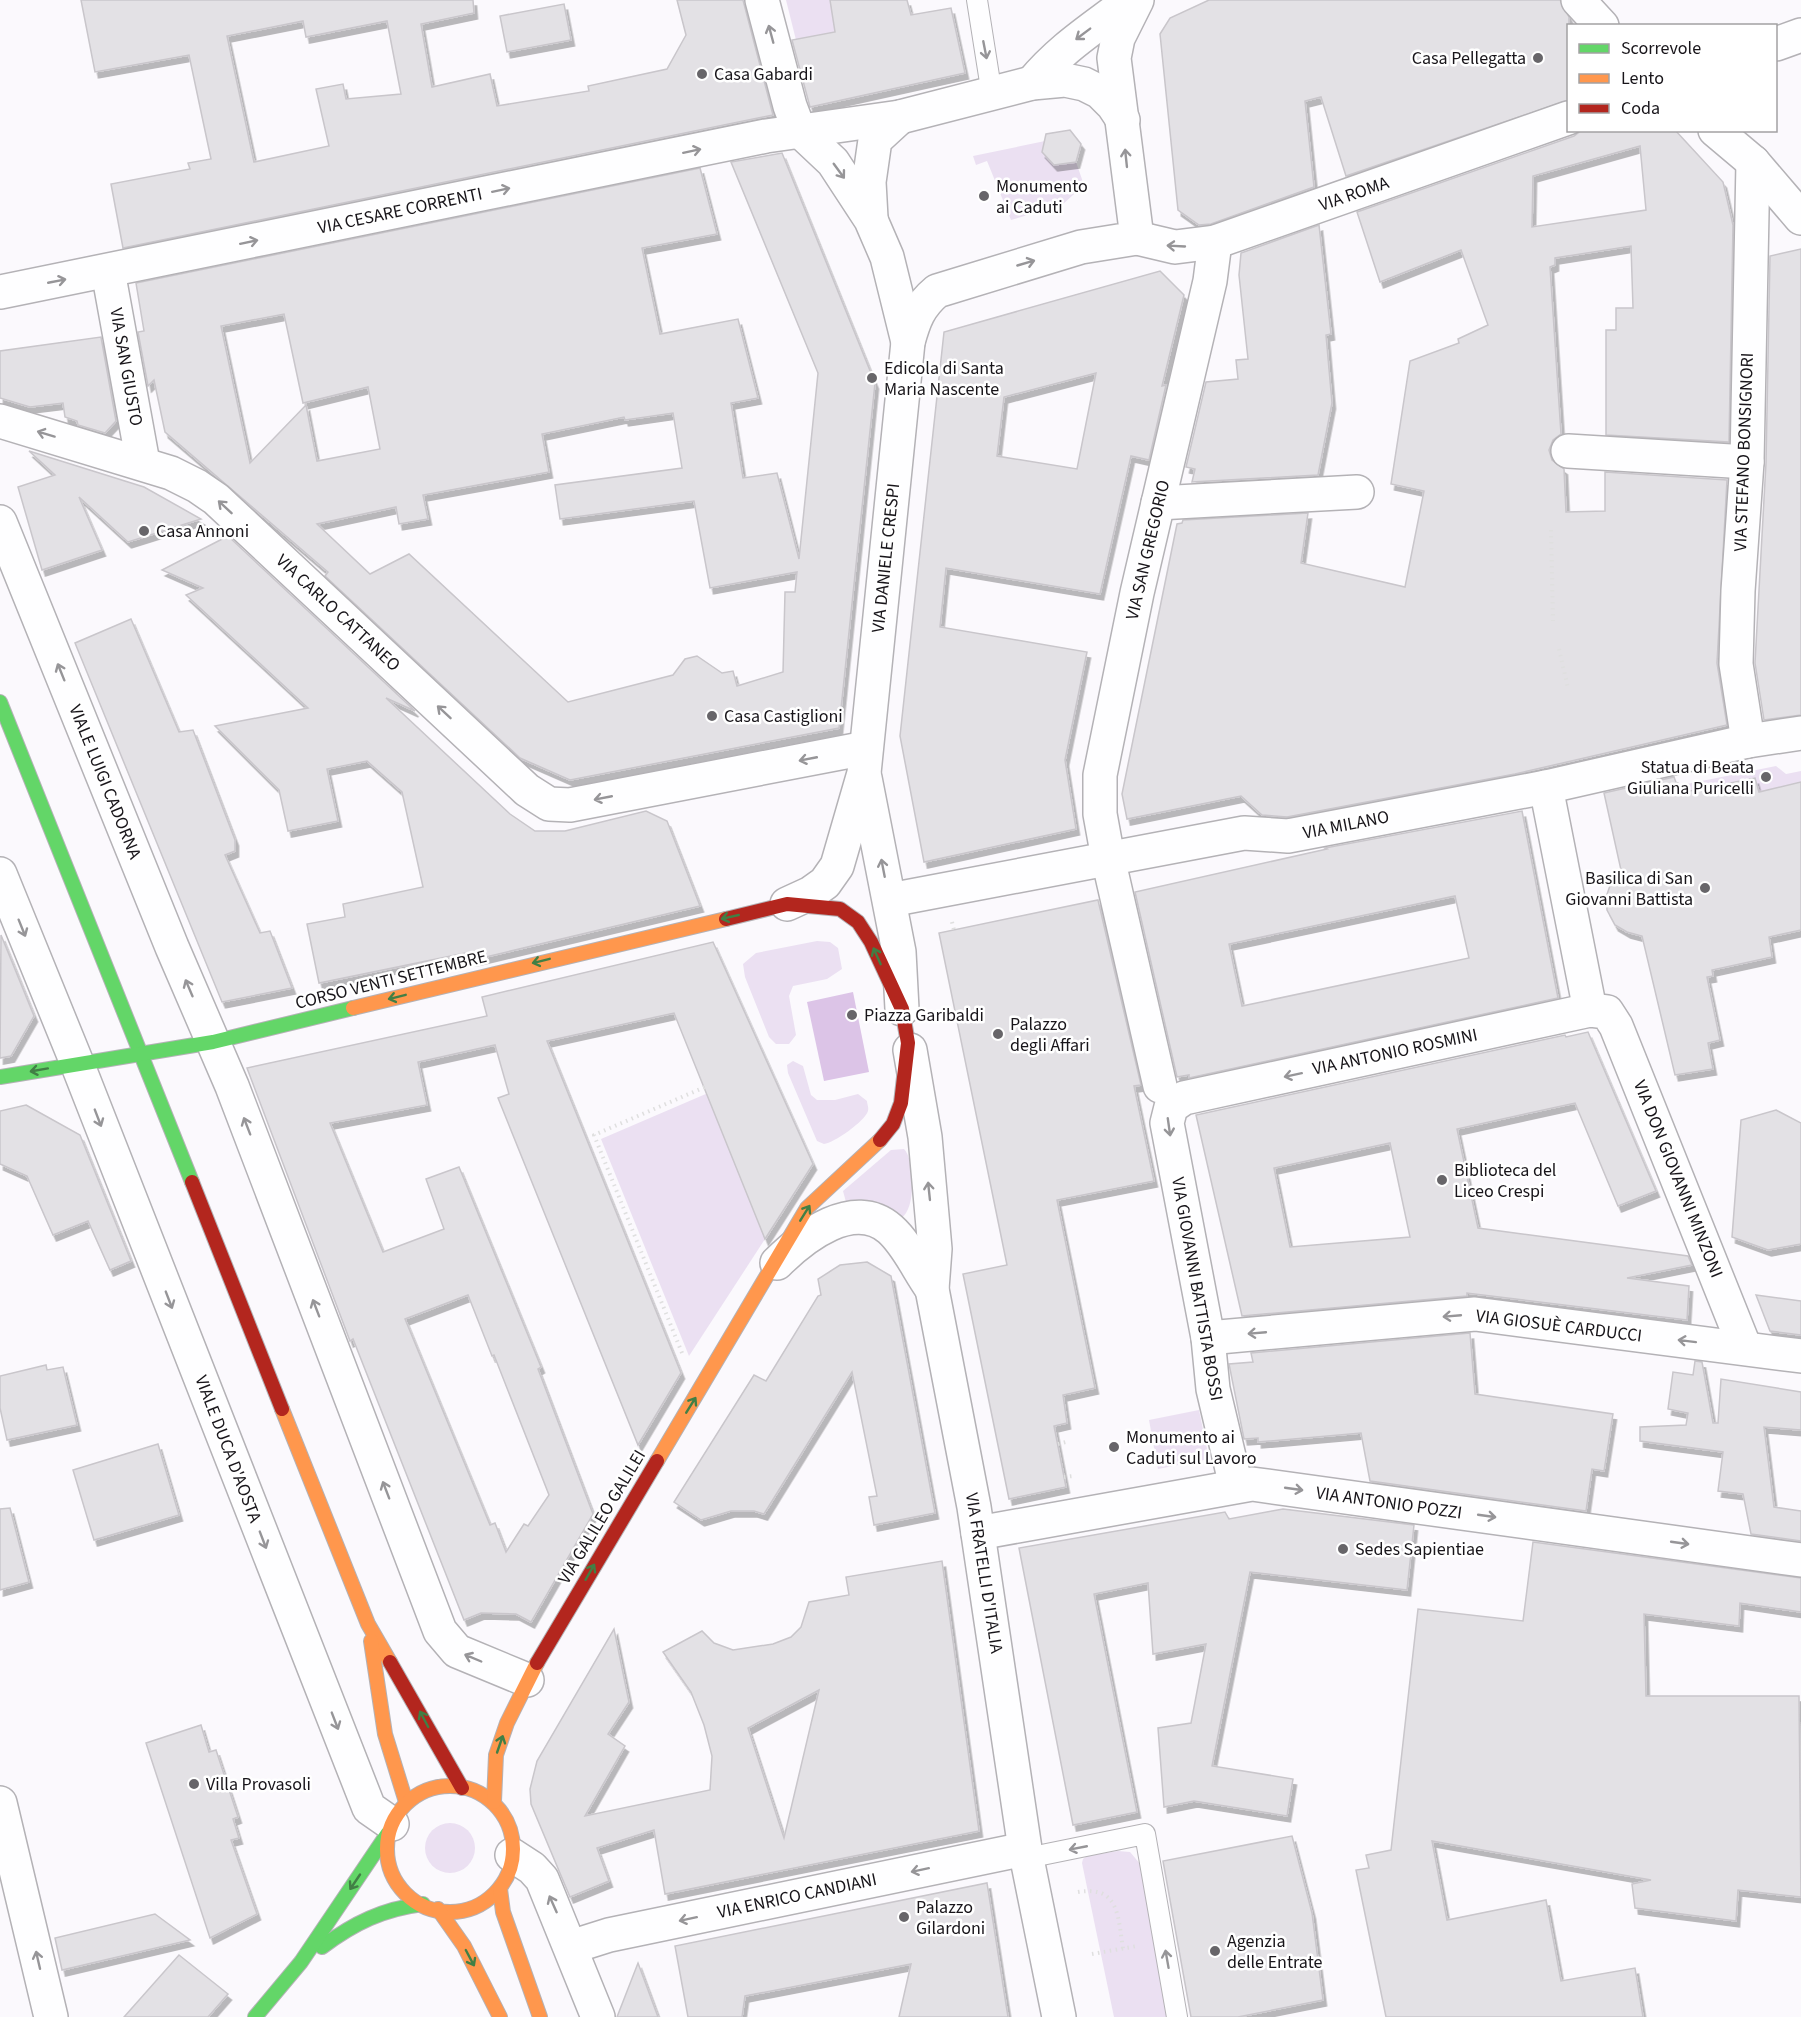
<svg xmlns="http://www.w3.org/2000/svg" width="1801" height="2017" viewBox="0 0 1801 2017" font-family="'Source Sans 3',sans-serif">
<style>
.green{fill:#ebe0f2}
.water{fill:#dcc4e7}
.building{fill:#e3e1e5;stroke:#c9c6cb;stroke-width:1.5;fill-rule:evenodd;filter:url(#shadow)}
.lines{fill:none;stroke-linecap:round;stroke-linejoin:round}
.lane-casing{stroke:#b4b2b6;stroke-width:22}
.street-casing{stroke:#b4b2b6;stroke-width:36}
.fast-casing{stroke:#b4b2b6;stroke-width:16}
.slow-casing{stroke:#b4b2b6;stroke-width:16}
.jam-casing{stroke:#b4b2b6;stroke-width:16}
.path{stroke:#dfdfdf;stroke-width:4;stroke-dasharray:1.5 4.5;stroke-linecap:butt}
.lane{stroke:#fefeff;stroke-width:20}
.street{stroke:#fefeff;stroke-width:33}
.fast{stroke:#63d668;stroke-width:14}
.slow{stroke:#ff974d;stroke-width:14}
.jam{stroke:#b3261e;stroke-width:14}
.oneway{stroke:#969598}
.oneway2{stroke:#417f45}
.poi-dot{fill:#676569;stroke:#fff;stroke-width:2}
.labels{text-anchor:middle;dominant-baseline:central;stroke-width:5;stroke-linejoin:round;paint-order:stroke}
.poi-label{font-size:18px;fill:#18151a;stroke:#fff;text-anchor:start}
.street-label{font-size:18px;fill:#18151a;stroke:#fff}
</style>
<defs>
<filter id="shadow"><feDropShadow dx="3.5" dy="6" stdDeviation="0" flood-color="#0004"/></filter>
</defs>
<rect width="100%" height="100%" fill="#fbf9fd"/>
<g class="green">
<path d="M786 0H830L835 32 796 40Z"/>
<path d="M1045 141 1042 152 1054 165 1076 162 1084 185 1062 205 1011 220 987 161 976 165 973 156Z"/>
<path d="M1776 766 1786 774 1801 771V782L1759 792 1755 778 1680 793 1677 786Z"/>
<path d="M817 941 830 942 838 948 842 969 827 979 793 986 789 996 796 1035 789 1044H776L769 1037 745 977 743 964 756 953Z"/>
<path d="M793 1061 803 1066 811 1095 817 1100H835L858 1094 867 1101C867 1104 869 1107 868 1111 865 1121 834 1143 824 1144L817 1141 788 1073 787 1065Z"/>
<path d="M708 1093 765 1239 689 1356 601 1139Z"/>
<path d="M904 1149C915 1160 916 1210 901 1218L846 1202 843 1191 891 1150Z"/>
<path d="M1199 1410 1209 1459 1158 1469 1149 1420Z"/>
<circle cx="450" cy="1848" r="25"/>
<path d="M1118 1851 1130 1852 1141 1865 1169 2017H1114L1082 1863 1083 1859 1087 1856Z"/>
</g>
<path class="water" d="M853 992 869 1072 824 1081 807 1002Z"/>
<g class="building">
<path d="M81 0H473L474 13 421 24 432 87 490 74 497 106 589 91 588 86 667 69 686 35 677 0H743L773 115 123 248 111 184 190 169 188 163 211 159 189 55 95 72ZM303 21 306 37 387 21 401 94 346 99 343 84 316 89 329 146 254 162 227 36Z"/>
<path d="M830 0H907L911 15 951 8 965 73 810 107 792 40 835 32Z"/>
<path d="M1209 0H1560L1569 17V100L1346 176 1321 97 1305 101 1314 187 1211 224 1199 225 1178 210 1160 34 1170 18Z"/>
<path d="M564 4 571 40 507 52 500 16Z"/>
<path d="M1070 130 1081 144 1076 162 1054 165 1042 152 1046 134Z"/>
<path d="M1582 130H1675L1723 182 1733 225 1729 442 1606 435V330H1616V308H1633L1631 246 1555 258V265L1550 267 1561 434 1553 440 1549 450 1552 460 1564 469 1566 512 1605 511V472L1727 480 1717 663 1727 725 1515 774 1287 817 1262 815 1241 796 1127 819 1122 794 1177 524 1182 523 1183 520 1308 513 1301 563 1405 587 1424 491 1391 484 1410 361 1459 343 1458 339 1488 325 1461 250 1380 282 1357 212 1574 136ZM1640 146 1646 210 1532 227 1533 176Z"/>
<path d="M782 153 875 383 839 728 570 780 520 758 325 576 328 572 165 432 154 380 148 386 138 332 144 331 136 283 700 168 717 234 642 248 660 334 738 319 758 398 731 403 743 478 777 473 799 559 818 373 731 162ZM284 314 303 403 368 387 380 449 317 461 306 405 250 463 221 326ZM673 413 682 468 555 485 560 519 694 501 710 588 797 572 795 592H785L783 672 737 686 733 671 722 673 697 656 685 659 673 675 568 702 409 554 370 574 317 524 396 507 399 524 428 519 423 495 549 472 542 434 624 417 625 420Z"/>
<path d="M1319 225 1331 334 1326 335 1332 403 1318 475 1192 482 1195 469 1186 467 1206 382 1238 379 1236 360 1248 359 1239 275 1241 253Z"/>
<path d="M1801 249V715L1764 720 1755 663 1766 463 1770 256Z"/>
<path d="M1160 271 1184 295 1162 386 1166 385 1149 460 1131 456 1100 594 946 568 940 627 1087 652 1065 760 1076 829 924 862 900 736 944 332ZM1096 373 1077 469 997 456 1004 397Z"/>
<path d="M101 337 116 421 105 433 78 425 77 421 65 417 63 403 30 407 0 398V351Z"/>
<path d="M29 451 144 487 201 519 128 542 79 497 102 550 42 570 18 487 55 475Z"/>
<path d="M228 536 415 711 386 698 510 814 535 831H565L646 811 667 821 700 906 473 960 471 952 319 983 307 924 345 917 343 904 423 887 402 792 367 761 327 769 338 821 288 831 279 790 215 726 308 708 186 595 203 588 162 570Z"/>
<path d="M131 619 179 732 193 730 235 840V851L225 855 260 933 270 931 292 988 222 1002 75 643Z"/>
<path d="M1674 777 1680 793 1755 778 1759 792 1801 782V930L1769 937 1772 957 1712 970 1713 976 1707 977 1720 1040 1708 1043 1713 1069 1675 1075 1642 936 1627 932 1615 925 1607 910 1606 897 1612 880 1621 870 1604 793Z"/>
<path d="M1522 811 1558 998 1189 1078V1075L1177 1077 1135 892 1327 849 1325 848ZM1455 896 1469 958 1242 1006 1229 944Z"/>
<path d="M1098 900 1141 1085 1134 1086 1154 1181 1057 1200 1095 1388 1063 1395 1067 1423 1054 1426 1066 1487 1009 1499 963 1274 1007 1265 939 933Z"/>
<path d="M1 935 34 1016 11 1056 0 1058Z"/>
<path d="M713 942 813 1164 765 1239 674 1013 547 1041 681 1373 638 1445 498 1098 509 1094 495 1045 418 1062 427 1105 330 1123 383 1252 444 1229 426 1179 459 1167 541 1367 538 1369 593 1514 531 1622 516 1614 481 1613 464 1620 353 1339 350 1341 247 1068 487 1016 482 997ZM468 1295 492 1356 494 1355 549 1495 528 1526 524 1524 506 1552 495 1523 490 1525 405 1319Z"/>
<path d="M1588 1032 1656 1191 1618 1206 1575 1103 1457 1129 1478 1228 1688 1256 1692 1265 1627 1278 1689 1286 1687 1320 1467 1293V1296L1242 1316 1196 1115 1565 1035 1566 1037ZM1390 1143 1410 1237 1290 1247 1274 1168Z"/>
<path d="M26 1105 80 1135 131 1261 110 1270 88 1221 53 1235 27 1176 0 1164V1111Z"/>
<path d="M1776 1110 1801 1123V1244L1768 1250 1732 1237 1741 1120Z"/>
<path d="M867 1262 891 1276 935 1513 874 1525 869 1497 877 1496 852 1372 764 1514 754 1511H731L701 1520 674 1502 754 1375 766 1381 818 1296 821 1295 818 1279 840 1265Z"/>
<path d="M1756 1295 1801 1301V1335L1770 1331Z"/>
<path d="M1470 1333 1475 1394 1613 1414 1604 1471 1592 1469 1586 1511 1370 1481 1361 1433 1258 1442V1438L1244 1439 1229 1364 1253 1362 1251 1353Z"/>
<path d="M1695 1361 1702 1362 1713 1423H1718L1721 1379 1801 1392V1430L1764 1427 1774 1507 1801 1511V1541L1751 1534 1743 1494 1718 1491 1723 1452 1640 1441V1427L1686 1425 1688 1413 1668 1409 1673 1372 1693 1375Z"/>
<path d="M46 1365 47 1370 63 1367 77 1425 7 1440 0 1408V1376Z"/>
<path d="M158 1444 179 1515 94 1540 73 1470Z"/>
<path d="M10 1508 29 1582 0 1590V1509Z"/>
<path d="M1283 1509 1414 1525 1407 1590 1250 1572 1212 1766 1293 1779 1287 1816 1194 1801 1164 1807 1158 1728 1191 1723 1206 1644 1153 1654 1148 1583 1094 1594 1137 1812 1073 1825 1019 1548 1225 1512 1229 1519Z"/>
<path d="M1533 1542 1801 1578V1612L1740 1603 1739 1626 1644 1614 1646 1696H1799L1801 1897 1738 1890 1736 1921 1635 1908 1632 1884 1651 1880 1432 1841 1447 1920 1546 1900 1561 1981 1635 1968 1643 2017H1386L1356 1870 1369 1868 1366 1855 1391 1850 1418 1609 1523 1621Z"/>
<path d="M942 1561 979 1831 665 1894 654 1830 597 1848 609 1881 570 1897 531 1804 530 1789 537 1761 614 1629 629 1702 608 1734 625 1746 585 1816 710 1790 712 1756 704 1725 691 1692 663 1652 702 1631 714 1643 733 1650 773 1644 791 1637 801 1627 809 1602 849 1595 846 1577ZM819 1690 784 1838 748 1728Z"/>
<path d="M201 1725 209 1752 216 1750 238 1817 233 1819 239 1838 231 1840 257 1914 210 1938 146 1743Z"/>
<path d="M1292 1836 1312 1913 1323 2000 1238 2017H1191L1163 1861Z"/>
<path d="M987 1883 1008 2017H899L911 1964 745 1996 742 2017H688L675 1946Z"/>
<path d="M155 1914 190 1940 62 1970 55 1938Z"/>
<path d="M179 1955 228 1994 208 2017H124Z"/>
<path d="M638 1963 658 2017H617Z"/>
</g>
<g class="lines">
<defs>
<g id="lane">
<path d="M977 0 992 95"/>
<path d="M1027 1858 1145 1834 1177 2017"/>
</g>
<g id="street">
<path d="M762 0 790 106 799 130 833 162 871 220 887 257 908 342"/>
<path d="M1578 0 1602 26"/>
<path d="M1776 44 1801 35"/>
<path d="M1032 83C1062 47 1094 28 1130 0"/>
<path d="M1715 130 1753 162 1801 218"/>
<path d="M871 218 869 182 875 140 900 117"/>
<path d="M1137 238 1175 247 1215 242 1568 118"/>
<path d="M108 271 143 463"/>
<path d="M0 292 766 136 900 117 1032 83 1065 80 1084 84 1100 92 1113 105 1123 120"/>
<path d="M0 421 171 473 197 486 216 499 527 790 549 804 570 805 866 748"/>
<path d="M1568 451 1747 462"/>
<path d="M1158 503 1357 492"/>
<path d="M0 522 172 947 232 1086 440 1631 457 1651 527 1680"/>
<path d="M1748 741 1736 664 1738 591 1747 462 1753 162"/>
<path d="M865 778 899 952 902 1009"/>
<path d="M1546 787 1590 1010"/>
<path d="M0 874 77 1063 369 1808 392 1824"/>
<path d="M890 900 1244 833 1288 836 1546 787 1748 741 1801 733"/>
<path d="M787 904 811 893 825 883 837 866 864 773 908 342C914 320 919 306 937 291L1081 247 1137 238 1114 58 1118 38 1137 0"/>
<path d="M910 1050 925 1137 935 1249 932 1289 974 1507 1025 1849 1059 2017"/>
<path d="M1160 1086 1108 858 1100 814V775L1137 593 1210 281 1215 242"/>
<path d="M777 1263C803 1237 854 1197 890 1229 908 1245 918 1270 932 1289"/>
<path d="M1208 1338 1475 1314 1801 1356"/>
<path d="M1236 1486 1213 1389 1208 1338 1167 1123 1171 1107 1184 1098 1590 1010 1607 1012 1616 1026 1745 1348"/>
<path d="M978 1533 1252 1484 1801 1560"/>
<path d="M0 1803 51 2017"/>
<path d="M512 1855 532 1868 542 1879 598 2017"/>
<path d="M571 1947 609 1935 1025 1849"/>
</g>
<g id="fast">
<path d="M0 702 192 1182"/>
<path d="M0 1077 213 1042 353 1008"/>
<path d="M322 1947C354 1923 383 1909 423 1904"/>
<path d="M255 2017 301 1962 388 1833"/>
</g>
<g id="slow">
<path d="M353 1008 726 919"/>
<path d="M282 1409 368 1624 390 1662"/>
<path d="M657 1461 807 1208 880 1140"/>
<path d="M371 1641 385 1734 406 1802"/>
<circle cx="450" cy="1849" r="63"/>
<path d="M494 1802 496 1755 507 1723 537 1663"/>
<path d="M500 1889 503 1912 540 2017"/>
<path d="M438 1909 464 1946 500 2017"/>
</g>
<g id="jam">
<path d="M726 919 787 904 840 909 858 922 871 942 902 1009 908 1043 901 1103 893 1124 880 1140"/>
<path d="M192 1182 282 1409"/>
<path d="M390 1662 462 1788"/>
<path d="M537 1663 657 1461"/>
</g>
</defs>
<use href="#lane" class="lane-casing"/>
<use href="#street" class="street-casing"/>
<use href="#fast" class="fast-casing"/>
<use href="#slow" class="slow-casing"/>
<use href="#jam" class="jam-casing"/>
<g class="path">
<path d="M1551 530 1553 621"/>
<path d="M1559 649 1568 688"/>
<path d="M952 922 954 930"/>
<path d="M682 1353 594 1135 705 1087"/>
<path d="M1058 1444 1066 1442"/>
<path d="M1064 1477 1073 1476"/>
<path d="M1078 1892C1120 1885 1118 1918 1123 1949"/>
<path d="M1092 1954 1137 1946"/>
</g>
<use href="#lane" class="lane"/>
<use href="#street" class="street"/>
<use href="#fast" class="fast"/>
<use href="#slow" class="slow"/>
<use href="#jam" class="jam"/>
</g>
<defs><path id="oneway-shaft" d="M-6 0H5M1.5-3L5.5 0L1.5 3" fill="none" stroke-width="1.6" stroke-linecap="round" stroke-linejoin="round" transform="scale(1.5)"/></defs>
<g class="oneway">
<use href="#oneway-shaft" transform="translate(771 34) rotate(-105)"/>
<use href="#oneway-shaft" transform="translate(1083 34) rotate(143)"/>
<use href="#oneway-shaft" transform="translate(985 50) rotate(79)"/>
<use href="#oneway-shaft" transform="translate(692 151) rotate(-12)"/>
<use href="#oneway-shaft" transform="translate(1126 158) rotate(-96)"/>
<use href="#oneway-shaft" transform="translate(839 171) rotate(54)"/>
<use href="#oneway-shaft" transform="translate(501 190) rotate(-12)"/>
<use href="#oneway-shaft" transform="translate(249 242) rotate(-12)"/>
<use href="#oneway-shaft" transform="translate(1176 246) rotate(-177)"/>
<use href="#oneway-shaft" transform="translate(1026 263) rotate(-16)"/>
<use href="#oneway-shaft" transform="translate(57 281) rotate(-11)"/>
<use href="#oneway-shaft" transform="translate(46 434) rotate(-163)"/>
<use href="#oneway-shaft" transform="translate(225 507) rotate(-137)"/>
<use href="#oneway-shaft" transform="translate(61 672) rotate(-112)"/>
<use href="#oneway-shaft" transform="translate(444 712) rotate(-137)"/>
<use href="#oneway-shaft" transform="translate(808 759) rotate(169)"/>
<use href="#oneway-shaft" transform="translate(603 798) rotate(169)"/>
<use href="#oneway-shaft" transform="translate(883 868) rotate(-101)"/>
<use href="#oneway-shaft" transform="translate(22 928) rotate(68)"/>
<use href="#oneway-shaft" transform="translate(189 988) rotate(-113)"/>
<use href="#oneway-shaft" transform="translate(1293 1075) rotate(168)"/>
<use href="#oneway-shaft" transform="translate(98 1118) rotate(69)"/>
<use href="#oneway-shaft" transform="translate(247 1126) rotate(-111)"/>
<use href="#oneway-shaft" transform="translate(1169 1127) rotate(82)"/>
<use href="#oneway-shaft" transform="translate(929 1191) rotate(-96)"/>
<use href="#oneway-shaft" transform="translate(169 1300) rotate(69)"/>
<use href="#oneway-shaft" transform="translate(316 1308) rotate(-111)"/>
<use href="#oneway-shaft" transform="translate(1452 1316) rotate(175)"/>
<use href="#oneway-shaft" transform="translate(1257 1333) rotate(175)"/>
<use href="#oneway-shaft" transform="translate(1687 1341) rotate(-173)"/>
<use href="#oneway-shaft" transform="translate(1294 1489) rotate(8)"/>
<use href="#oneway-shaft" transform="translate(386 1490) rotate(-111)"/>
<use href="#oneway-shaft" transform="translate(1487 1516) rotate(8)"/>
<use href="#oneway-shaft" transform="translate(263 1540) rotate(69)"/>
<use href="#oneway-shaft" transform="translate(1680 1543) rotate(8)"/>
<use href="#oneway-shaft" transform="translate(473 1658) rotate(-157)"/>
<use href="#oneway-shaft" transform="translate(335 1721) rotate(69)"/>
<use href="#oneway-shaft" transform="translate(1078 1848) rotate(169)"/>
<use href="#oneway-shaft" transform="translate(920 1870) rotate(168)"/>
<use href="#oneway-shaft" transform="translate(553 1904) rotate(-114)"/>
<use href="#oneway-shaft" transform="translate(688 1919) rotate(168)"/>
<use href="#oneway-shaft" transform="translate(1167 1959) rotate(-100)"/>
<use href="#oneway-shaft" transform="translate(38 1960) rotate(-103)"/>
</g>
<g class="oneway2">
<use href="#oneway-shaft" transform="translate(730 917) rotate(167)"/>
<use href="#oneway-shaft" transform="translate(877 956) rotate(-114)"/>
<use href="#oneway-shaft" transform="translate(541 961) rotate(166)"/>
<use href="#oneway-shaft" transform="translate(397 997) rotate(166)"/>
<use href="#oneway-shaft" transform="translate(39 1070) rotate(170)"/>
<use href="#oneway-shaft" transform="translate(805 1213) rotate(-58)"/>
<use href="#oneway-shaft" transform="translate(691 1405) rotate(-58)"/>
<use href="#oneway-shaft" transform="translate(590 1572) rotate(-60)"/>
<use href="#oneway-shaft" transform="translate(424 1719) rotate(-118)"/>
<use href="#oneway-shaft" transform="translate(500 1744) rotate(-71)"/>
<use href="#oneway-shaft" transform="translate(355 1882) rotate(124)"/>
<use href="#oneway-shaft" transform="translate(470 1958) rotate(62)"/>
</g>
<g class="poi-dot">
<circle cx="1538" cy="58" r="6"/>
<circle cx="702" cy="74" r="6"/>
<circle cx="984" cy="196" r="6"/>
<circle cx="872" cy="378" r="6"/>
<circle cx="144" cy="531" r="6"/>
<circle cx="712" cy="716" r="6"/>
<circle cx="1766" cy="777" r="6"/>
<circle cx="1705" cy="888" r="6"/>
<circle cx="852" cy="1015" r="6"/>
<circle cx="998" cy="1034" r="6"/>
<circle cx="1442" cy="1180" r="6"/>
<circle cx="1114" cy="1447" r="6"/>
<circle cx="1343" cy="1549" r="6"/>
<circle cx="194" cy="1784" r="6"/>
<circle cx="904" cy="1917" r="6"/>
<circle cx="1215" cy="1951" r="6"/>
</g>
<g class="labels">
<g class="poi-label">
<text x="1526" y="58" text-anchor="end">Casa Pellegatta</text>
<text x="714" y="74">Casa Gabardi</text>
<text x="996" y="186">Monumento<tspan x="996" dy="21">ai Caduti</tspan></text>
<text x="884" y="368">Edicola di Santa<tspan x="884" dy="21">Maria Nascente</tspan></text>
<text x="156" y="531">Casa Annoni</text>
<text x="724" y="716">Casa Castiglioni</text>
<text x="1754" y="767" text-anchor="end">Statua di Beata<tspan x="1754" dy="21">Giuliana Puricelli</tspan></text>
<text x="1693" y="878" text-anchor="end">Basilica di San<tspan x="1693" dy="21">Giovanni Battista</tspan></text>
<text x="864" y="1015">Piazza Garibaldi</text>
<text x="1010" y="1024">Palazzo<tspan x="1010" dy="21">degli Affari</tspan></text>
<text x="1454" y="1170">Biblioteca del<tspan x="1454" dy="21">Liceo Crespi</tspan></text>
<text x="1126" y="1437">Monumento ai<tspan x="1126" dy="21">Caduti sul Lavoro</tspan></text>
<text x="1355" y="1549">Sedes Sapientiae</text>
<text x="206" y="1784">Villa Provasoli</text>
<text x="916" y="1907">Palazzo<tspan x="916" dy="21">Gilardoni</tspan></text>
<text x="1227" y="1941">Agenzia<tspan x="1227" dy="21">delle Entrate</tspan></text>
</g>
<g class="street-label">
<text transform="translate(1354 194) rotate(-19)">VIA ROMA</text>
<text transform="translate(400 211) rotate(-12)">VIA CESARE CORRENTI</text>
<text transform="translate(126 367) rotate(80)">VIA SAN GIUSTO</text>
<text transform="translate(1744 452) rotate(-88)">VIA STEFANO BONSIGNORI</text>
<text transform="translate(1148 550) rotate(-77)">VIA SAN GREGORIO</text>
<text transform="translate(886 558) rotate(-84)">VIA DANIELE CRESPI</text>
<text transform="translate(338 613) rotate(43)">VIA CARLO CATTANEO</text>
<text transform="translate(105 782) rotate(68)">VIALE LUIGI CADORNA</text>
<text transform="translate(1346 825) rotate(-11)">VIA MILANO</text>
<text transform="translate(391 980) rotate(-14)">CORSO VENTI SETTEMBRE</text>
<text transform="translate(1395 1052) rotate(-12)">VIA ANTONIO ROSMINI</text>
<text transform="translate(1678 1179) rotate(68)">VIA DON GIOVANNI MINZONI</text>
<text transform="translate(1197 1289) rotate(80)">VIA GIOVANNI BATTISTA BOSSI</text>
<text transform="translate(1559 1326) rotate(7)">VIA GIOSUÈ CARDUCCI</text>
<text transform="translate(228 1449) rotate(69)">VIALE DUCA D'AOSTA</text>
<text transform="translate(1389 1503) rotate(8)">VIA ANTONIO POZZI</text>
<text transform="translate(602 1517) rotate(-59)">VIA GALILEO GALILEI</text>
<text transform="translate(984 1573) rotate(81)">VIA FRATELLI D'ITALIA</text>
<text transform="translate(797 1896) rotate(-12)">VIA ENRICO CANDIANI</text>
</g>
</g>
<rect x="1567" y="24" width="210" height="108" fill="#ffffff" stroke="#a3a1a3" stroke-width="1.5"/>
<rect x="1579" y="44" width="30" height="9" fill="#63d668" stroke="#a3a1a3" stroke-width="1.5"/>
<text x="1621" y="54" font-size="18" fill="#18151a">Scorrevole</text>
<rect x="1579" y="74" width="30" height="9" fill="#ff974d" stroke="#a3a1a3" stroke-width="1.5"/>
<text x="1621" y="84" font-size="18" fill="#18151a">Lento</text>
<rect x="1579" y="104" width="30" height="9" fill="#b3261e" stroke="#a3a1a3" stroke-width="1.5"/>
<text x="1621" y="114" font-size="18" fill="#18151a">Coda</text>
</svg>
